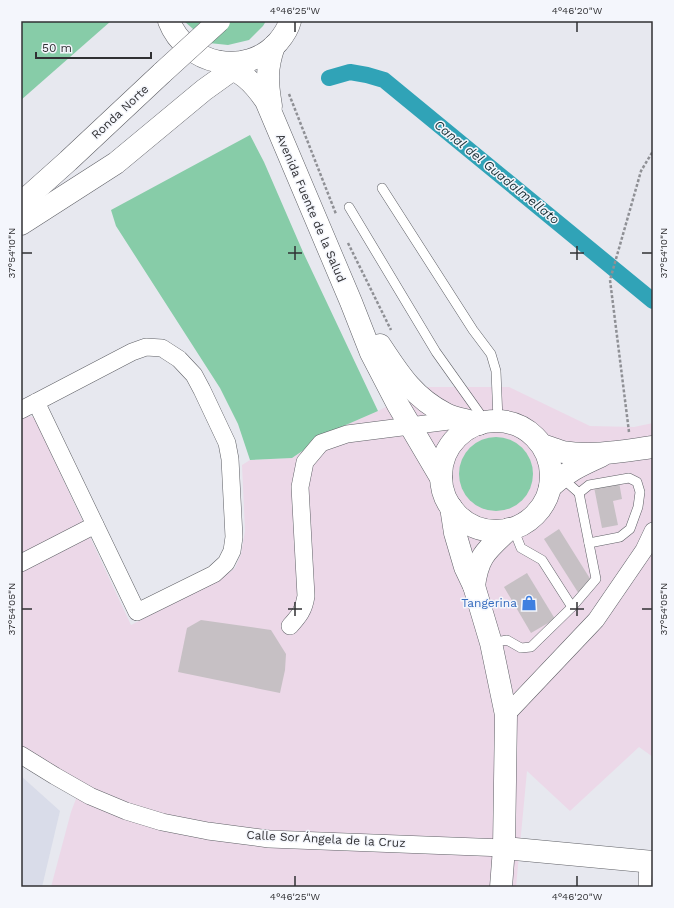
<svg xmlns="http://www.w3.org/2000/svg" width="674" height="908" viewBox="0 0 674 908" font-family="'Work Sans',sans-serif">
<style>
.industrial{fill:#ecd8e8}
.built{fill:#d9dce9}
.green{fill:#87cca8}
.lines{fill:none;stroke-linecap:round;stroke-linejoin:round}
.canal{stroke:#30a3b7;stroke-width:16}
.building{fill:#c6c0c4}
.service-casing{stroke:#5f6066;stroke-width:10}
.pedestrian-casing{stroke:#5f6066;stroke-width:14}
.minor-casing{stroke:#5f6066;stroke-width:18}
.tertiary-casing{stroke:#5f6066;stroke-width:23}
.secondary-casing{stroke:#5f6066;stroke-width:23}
.trunk-casing{stroke:#5f6066;stroke-width:23}
.path{stroke:#8f9095;stroke-width:2.5;stroke-dasharray:3 2;stroke-linecap:butt}
.service{stroke:#fff;stroke-width:9}
.pedestrian{stroke:#fff;stroke-width:13}
.minor{stroke:#fff;stroke-width:17}
.tertiary{stroke:#fff;stroke-width:22}
.secondary{stroke:#fff;stroke-width:22}
.trunk{stroke:#fff;stroke-width:22}
.trunk-bridge-casing{stroke:#5f6066;stroke-width:23;stroke-linecap:butt}
.trunk-bridge{stroke:#fff;stroke-width:22}
.ticks{fill:none;stroke:#303033;stroke-width:1.5}
.labels{text-anchor:middle;dominant-baseline:central;stroke-width:3;stroke-linejoin:round;paint-order:stroke}
.street-label{font-size:12px;fill:#303033;stroke:#f4f6fc}
.shop-label{font-size:12px;fill:#366cbe;stroke:#f4f6fc;text-anchor:end}
.water-label{font-size:13px;font-style:italic;fill:#1c3439;stroke:#f4f6fc}
.neatline{fill:none;stroke:#303033;stroke-width:1.5}
.ticks-label{font-size:10px;text-anchor:middle;fill:#303033}
</style>
<rect width="100%" height="100%" fill="#e7e8ef"/>
<path class="industrial" d="M424 387H509L590 426 634 427 653 423V757L639 747 570 811 527 771 516 887H51L71 812 82 783 26 750 21 745V419L27 416 34 417 131 625 220 580 235 568 241 554 245 531 242 465 250 460 292 458 332 431 378 411Z"/>
<path class="built" d="M21 776 60 811 42 887H21Z"/>
<g class="green">
<path d="M21 21H111L21 100Z"/>
<path d="M184 21H266L263 26 249 40 228 45 209 43Z"/>
<path d="M250 135 264 162 303 252 378 411 332 431 292 458 250 460 238 424 220 388 116 226 111 210Z"/>
<circle cx="496" cy="474" r="37"/>
</g>
<g class="lines">
<path class="canal" d="M329 78 350 72 367 75 384 80 653 301"/>
</g>
<g class="building">
<path d="M619 482 622 499 613 501 618 525 602 528 594 487Z"/>
<path d="M559 529 594 585 579 594 544 539Z"/>
<path d="M527 573 555 619 531 633 504 587Z"/>
<path d="M201 620 271 630 286 654 285 670 280 693 178 672 187 628Z"/>
</g>
<g class="lines">
<defs>
<g id="service">
<path d="M382 188 473 330 491 354 496 371 498 420"/>
<path d="M349 207 436 352 485 421"/>
<path d="M579 493 589 485 629 478 637 482 640 492 638 507 630 529 620 537 589 543"/>
<path d="M513 528 521 548 542 560 572 607"/>
<path d="M491 643 507 640 521 648 531 647 572 607 596 579 579 493 562 478"/>
</g>
<path id="pedestrian" d="M645 887 646 861"/>
<g id="minor">
<path d="M21 410 132 352 146 347 162 348 179 359 194 375 202 390 227 443 230 459 234 537 232 551 226 563 214 574 137 612 36 402"/>
<path d="M21 563 95 525"/>
<path d="M290 626C299 616 304 610 306 596L300 487 305 462 321 443 347 434 449 421 459 418"/>
<path d="M506 715 596 620 644 550 653 531"/>
<path d="M21 755 55 776 90 796 126 811 162 822 208 831 269 839 504 848"/>
</g>
<path id="tertiary" d="M504 848 653 862"/>
<g id="secondary">
<path d="M169 21C186 65 246 78 278 42 283 36 288 29 290 21"/>
<path d="M219 62C242 73 251 79 266 101L351 302 371 353 398 405 441 478"/>
<path d="M271 106C267 82 266 69 274 46"/>
<path d="M380 345C399 374 414 398 446 414 456 419 468 420 479 424"/>
<circle cx="496" cy="476" r="55"/>
<path d="M542 445C549 447 556 450 563 452 592 457 623 451 653 447"/>
<path d="M550 487C566 472 581 465 601 456"/>
<path d="M451 507 455 533 465 567 474 586 491 643 506 715 504 848 501 887"/>
<path d="M474 586C478 555 487 550 509 529"/>
</g>
<g id="trunk">
<path d="M21 203 68 161 163 72"/>
<path d="M21 224 116 163 204 90 243 62"/>
</g>
</defs>
<use href="#service" class="service-casing"/>
<use href="#pedestrian" class="pedestrian-casing"/>
<use href="#minor" class="minor-casing"/>
<use href="#tertiary" class="tertiary-casing"/>
<use href="#secondary" class="secondary-casing"/>
<use href="#trunk" class="trunk-casing"/>
<g class="path">
<path d="M289 94 336 214"/>
<path d="M348 243 391 330"/>
<path d="M629 432 610 280 641 171 653 151"/>
</g>
<use href="#service" class="service"/>
<use href="#pedestrian" class="pedestrian"/>
<use href="#minor" class="minor"/>
<use href="#tertiary" class="tertiary"/>
<use href="#secondary" class="secondary"/>
<use href="#trunk" class="trunk"/>
<defs>
<path id="trunk-bridge" d="M163 72 219 21"/>
</defs>
<use href="#trunk-bridge" class="trunk-bridge-casing"/>
<use href="#trunk-bridge" class="trunk-bridge"/>
</g>
<path class="ticks" d="M295 22V32M577 22V32M295 246V260M577 246V260M22 253H32M288 253H302M570 253H584M642 253H652M295 602V616M577 602V616M22 609H32M288 609H302M570 609H584M642 609H652M295 876V886M577 876V886"/>
<defs>
<symbol id="shop-bare" viewBox="-9 -9 18 18"><path d="M-5-2.5h2.3a2.7 3.5 0 0 1 5.4 0H5L5.5 6h-11ZM-1.5-2.5h3a1.5 2.3 0 0 0-3 0Z" fill="#3f7fe0" stroke="#f4f6fc" stroke-width="2.5" paint-order="stroke"/></symbol>
</defs>
<g fill-rule="evenodd">
<use href="#shop-bare" x="518" y="592" width="22" height="22"/>
</g>
<g class="labels">
<g class="street-label">
<text transform="translate(120 112) rotate(-43)">Ronda Norte</text>
<text transform="translate(311 208) rotate(67)">Avenida Fuente de la Salud</text>
<text transform="translate(326 839) rotate(3)">Calle Sor Ángela de la Cruz</text>
</g>
<g class="shop-label">
<text x="517" y="603">Tangerina</text>
</g>
<g class="water-label">
<text transform="translate(497 172) rotate(39)">Canal del Guadalmellato</text>
</g>
</g>
<rect width="674" height="908" fill="none" stroke="#f4f6fc" stroke-width="44"/>
<path d="M36 52v6h115v-6" fill="none" stroke="#303033" stroke-width="2"/>
<text x="42" y="52" font-size="12" fill="#303033" stroke="#f4f6fc" stroke-width="3" paint-order="stroke">50 m</text>
<rect x="22" y="22" width="630" height="864" class="neatline"/>
<g class="ticks-label">
<text x="295" y="14">4°46'25"W</text>
<text x="577" y="14">4°46'20"W</text>
<text transform="translate(11 253) rotate(-90)" y="4">37°54'10"N</text>
<text transform="translate(663 253) rotate(-90)" y="4">37°54'10"N</text>
<text transform="translate(11 609) rotate(-90)" y="4">37°54'05"N</text>
<text transform="translate(663 609) rotate(-90)" y="4">37°54'05"N</text>
<text x="295" y="900">4°46'25"W</text>
<text x="577" y="900">4°46'20"W</text>
</g>
</svg>
